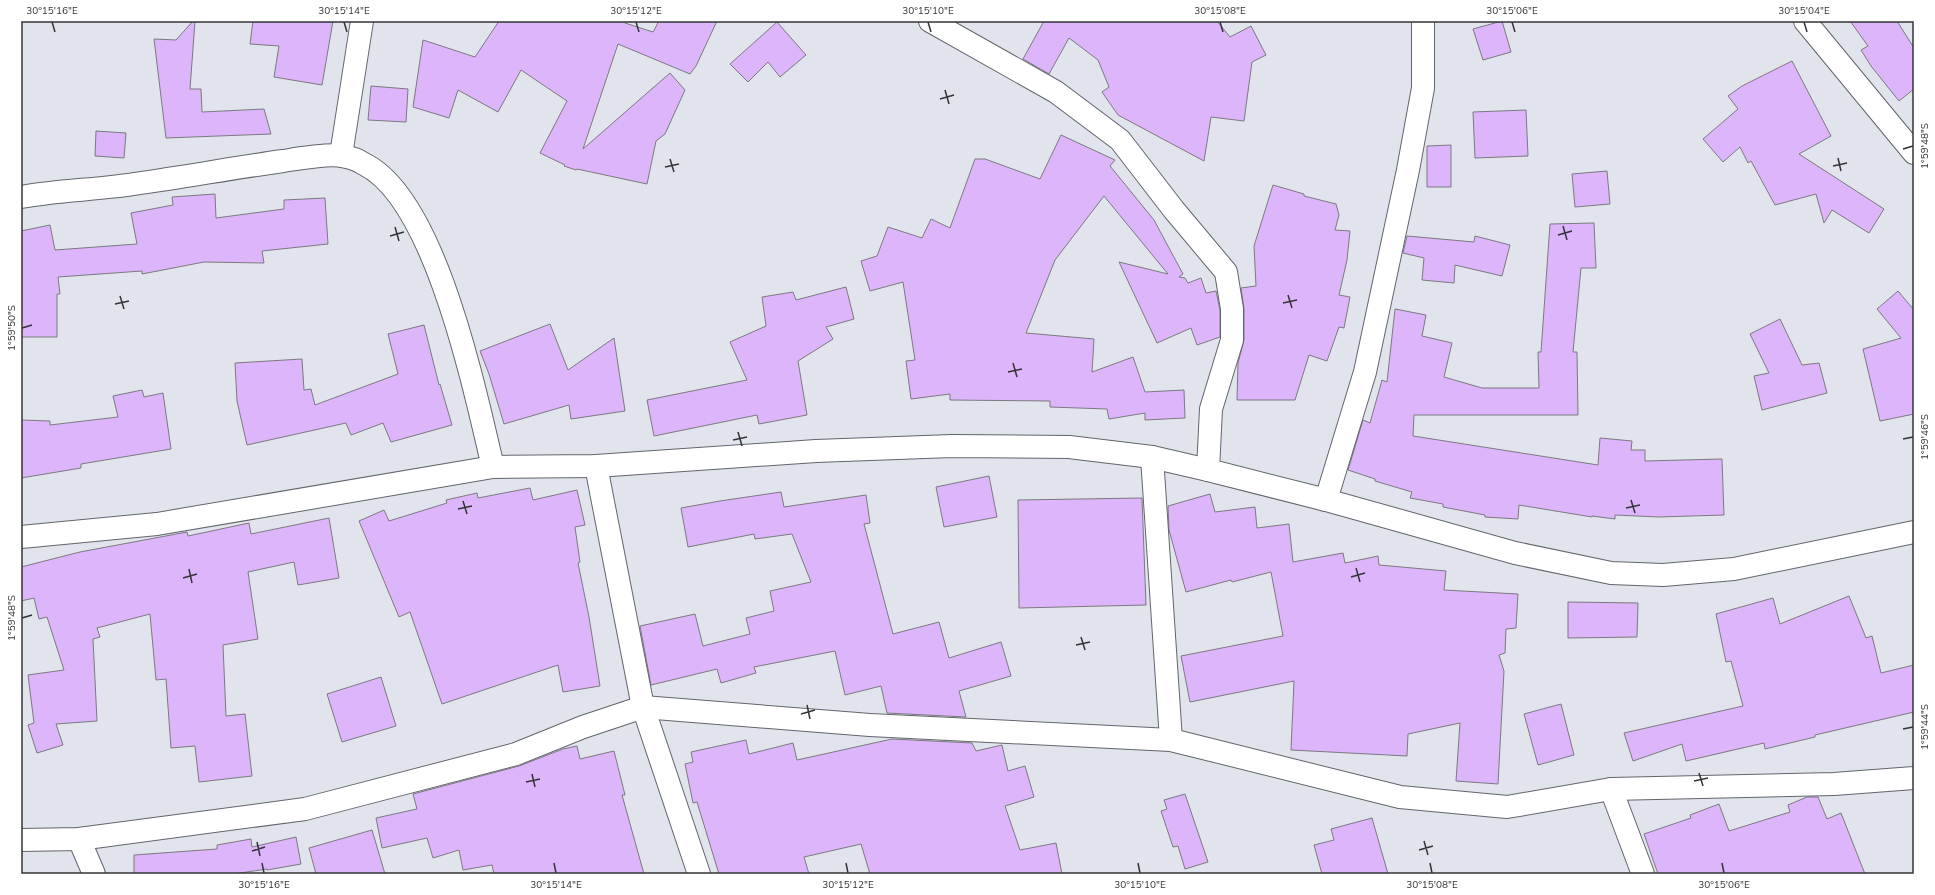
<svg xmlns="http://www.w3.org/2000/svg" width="1935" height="895" viewBox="0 0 1935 895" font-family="'Nunito Sans',sans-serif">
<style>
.building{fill:#dcb5fa;stroke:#7c7980}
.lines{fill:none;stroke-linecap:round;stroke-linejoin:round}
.minor-casing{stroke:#62656b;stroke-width:24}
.minor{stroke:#fff;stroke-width:22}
.ticks{fill:none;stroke:#333437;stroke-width:1.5}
.neatline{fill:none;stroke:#333437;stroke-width:1.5}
.ticks-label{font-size:10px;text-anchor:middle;fill:#333437}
</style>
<rect width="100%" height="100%" fill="#e1e4ec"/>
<g class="building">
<path d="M193 21H195L190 89H201L202 112 264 109 271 134 166 138 154 39 176 40Z"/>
<path d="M253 21H333L322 85 274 77 279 46 250 44Z"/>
<path d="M499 21H626L625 23 653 32 659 21H717L696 66 690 74 618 44 583 149 670 73 685 90 665 134 656 141 647 184 577 169 576 170 564 166 565 165 540 153 567 101 521 70 498 112 458 90 449 118 413 107 423 40 475 57Z"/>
<path d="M1044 21H1217L1230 37 1251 26 1266 55 1252 62 1244 121 1211 117 1204 161 1118 115 1102 92 1109 87 1098 60 1069 38 1049 74 1023 59Z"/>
<path d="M1502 21 1511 52 1483 60 1473 29Z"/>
<path d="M1850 21H1897L1914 48V89L1899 101 1871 66 1861 50 1868 46Z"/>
<path d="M777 22 806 55 780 77 768 62 748 82 730 64Z"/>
<path d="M1792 61 1831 136 1799 154 1884 209 1869 233 1832 210 1824 223 1816 194 1775 205 1751 161 1748 163 1740 147 1723 162 1703 139 1738 109 1728 96 1742 86Z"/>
<path d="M371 86 408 89 406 122 368 120Z"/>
<path d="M1526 110 1528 156 1475 158 1473 112Z"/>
<path d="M96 131 126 133 124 158 95 156Z"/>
<path d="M1061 135 1115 160 1110 166 1154 220 1183 274 1179 277 1185 278 1188 283 1201 278 1206 293 1216 291 1220 310V337L1197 345 1191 328 1157 343 1119 262 1168 274 1104 196 1055 260 1026 333 1094 339 1092 372 1133 357 1145 392 1184 390 1185 418 1145 420V413L1109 419 1107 409 1050 407V401L950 400V394L911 399 906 361 915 360 903 282 870 291 861 261 877 256 888 227 922 238 931 219 950 228 975 159H985L1040 179Z"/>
<path d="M1451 145V187H1427V146Z"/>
<path d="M1607 171 1610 204 1575 207 1572 174Z"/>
<path d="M1273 185 1304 194V196L1336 204 1339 215 1335 230 1350 231 1347 260 1339 295 1350 297 1344 328 1339 327 1327 361 1309 355 1295 400H1237L1238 363 1244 340V309L1241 288 1256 286 1254 246Z"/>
<path d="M215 194 216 218 284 209V200L325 198 328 244 262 251 264 263 204 262 142 274V271L58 277 60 294H57V337H21V231L50 225 55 250 137 244 131 213 173 205 172 197Z"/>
<path d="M1594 223 1596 268H1581L1573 352H1577L1578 415H1414L1413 436 1598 465 1600 438 1632 441 1631 450H1645V461L1722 459 1724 515 1659 517 1615 515V519L1592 516V517L1519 505 1518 519 1485 517V515L1443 507V504L1410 498 1412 492 1375 481V479L1348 470 1363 420 1370 423 1382 380 1387 382 1395 309 1426 315 1422 336 1452 343 1444 377 1482 388H1539L1538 352H1541L1550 224Z"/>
<path d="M1407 236 1474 242 1475 236 1510 245 1502 276 1455 265 1454 283 1422 280 1424 258 1403 253Z"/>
<path d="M846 287 854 319 826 327 833 339 798 361 807 415 759 424 757 415 654 436 647 400 747 380 730 342 766 326 762 297 793 292 796 300Z"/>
<path d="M1898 291 1914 310V414L1880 421 1863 349 1901 338 1877 309Z"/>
<path d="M1780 319 1802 365 1819 363 1827 393 1762 410 1754 376 1769 373 1750 334Z"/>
<path d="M550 324 568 370 614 338 625 411 571 419 569 405 504 424 489 374 480 351Z"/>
<path d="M424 325 439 385 440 384 452 425 391 442 383 423 351 435 346 423 247 445 237 401 235 363 302 359 304 390 311 389 315 405 398 374 388 334Z"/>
<path d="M142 390 144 397 163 393 171 449 81 464V468L21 478V420L50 421V425L118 417 113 396Z"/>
<path d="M989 476 997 517 944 527 936 487Z"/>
<path d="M530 488 533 500 577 490 585 525 575 527 580 562 578 563 589 617 600 686 563 692 558 665 442 704 410 612 399 617 359 521 384 510 389 521 447 503 446 500 477 493 478 498Z"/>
<path d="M781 492 784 507 866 495 870 523 864 524 893 634 939 622 949 658 1001 642 1011 676 959 691 966 717 887 713 881 686 845 695 835 651 754 667 756 673 721 683 717 669 651 685 640 626 695 614 703 646 750 634 746 618 774 611 770 591 811 582 792 534 755 539 754 534 688 547 681 508 720 501Z"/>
<path d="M1210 494 1215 512 1255 507 1257 528 1289 524 1293 562 1343 553 1345 563 1378 556 1379 565 1446 571 1444 590 1518 594 1516 628 1506 629 1505 653 1499 655 1504 671 1498 784 1456 781 1460 723 1408 734 1407 756 1291 750 1294 681 1190 702 1181 656 1283 636 1271 572 1232 582 1231 580 1186 592 1169 530 1168 506Z"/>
<path d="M1142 498 1146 605 1019 608 1018 500Z"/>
<path d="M329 518 339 578 298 585 294 562 248 572 258 639 223 645 226 716 245 714 252 776 199 782 195 746 171 748 166 679 156 680 150 614 97 628 100 637 93 639 97 721 56 724 63 745 37 753 28 725 34 723 28 675 64 670 47 617 39 619 34 598 21 601V567L80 552 187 532 188 536 249 523 251 534Z"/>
<path d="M1849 596 1866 638 1872 636 1881 673 1914 665V712L1815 735V737L1765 749 1764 743 1686 761 1682 744 1633 761 1624 733 1743 706 1731 661 1726 662 1716 614 1773 598 1780 624Z"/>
<path d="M1568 602 1638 603 1637 637 1568 638Z"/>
<path d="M381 677 396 726 342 742 327 694Z"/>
<path d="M1561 704 1574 755 1538 765 1524 714Z"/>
<path d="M892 739 972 743 976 751 1002 745 1008 771 1025 766 1034 797 1005 806 1020 850 1056 843 1062 874H870L861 844 804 857 809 874H719L697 802 693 803 685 764 693 762 691 752 746 740 749 754 793 743 797 760Z"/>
<path d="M577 746 580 759 614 751 625 795H622L644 874H494L492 865 463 870 459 850 433 858 427 838 382 848 376 818 417 809 413 794 519 766 563 749Z"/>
<path d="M1185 794 1208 862 1185 869 1178 846 1173 847 1161 811 1167 809 1164 800Z"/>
<path d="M1807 797H1818L1827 819 1841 813 1865 874H1658L1644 834 1691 818 1690 815 1719 804 1729 831 1790 812 1788 805Z"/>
<path d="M1372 818 1388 874H1322L1314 845 1334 840 1331 829Z"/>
<path d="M372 830 385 874H316L309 848Z"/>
<path d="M296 837 301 864 267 870V869L233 874H134V855L217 849V845L251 839 252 847Z"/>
</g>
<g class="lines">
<defs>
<g id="minor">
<path d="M930 21 1056 92 1120 140 1174 210 1226 272 1232 309V340L1211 409 1208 470"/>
<path d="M1805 21 1914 153"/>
<path d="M341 155 362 21"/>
<path d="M21 197C58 190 96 190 134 184 184 177 233 168 283 161 296 159 330 153 342 156 349 157 358 160 364 164 436 199 475 392 493 467"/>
<path d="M1152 457 1171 740"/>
<path d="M596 466 643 707 699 874"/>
<path d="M1326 500 1365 372 1408 170 1423 88V21"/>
<path d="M21 537 157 524 493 467 596 466 816 451 952 446 1069 447 1152 457 1208 470 1326 500 1515 553 1611 573 1663 575 1734 569 1914 532"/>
<path d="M1611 789 1643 874"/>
<path d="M79 839 94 874"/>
<path d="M21 840 79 839 305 809 516 754 583 727 643 707 870 725 1171 740 1400 797 1507 807 1611 789 1834 784 1914 778"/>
</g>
</defs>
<use href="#minor" class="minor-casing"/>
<use href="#minor" class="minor"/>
</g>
<path class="ticks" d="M52 22 55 32M344 22 347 32M636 22 639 32M928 22 931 32M1220 22 1223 32M1512 22 1515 32M1804 22 1807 32M945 90 949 104M940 99 954 95M1903 149 1913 146M1838 158 1841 171M670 159 674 172M1833 166 1847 163M665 167 679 164M1563 226 1567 240M395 227 399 241M1558 235 1572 231M390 236 404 232M1288 295 1292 308M120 296 124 309M1283 303 1297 300M115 304 129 301M22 328 32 325M1013 363 1017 377M1008 372 1022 369M738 432 742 446M1903 439 1913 437M733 440 747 437M1631 500 1635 513M463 501 467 514M1626 508 1640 505M458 509 472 506M1356 568 1360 582M189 569 192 583M1351 577 1365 573M183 578 197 574M22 618 32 615M1081 637 1085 650M1076 645 1090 642M807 705 810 719M801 714 815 710M1903 729 1913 727M1699 773 1703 786M532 774 535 787M1694 781 1708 778M526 782 540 779M1424 841 1428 855M257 842 260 856M1419 850 1433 846M252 851 265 847M262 863 264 873M554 863 556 873M846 863 848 873M1138 863 1140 873M1430 863 1432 873M1722 863 1724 873"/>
<rect width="1935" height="895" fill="none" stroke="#ffffff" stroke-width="44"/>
<rect x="22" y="22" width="1891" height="851" class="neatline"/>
<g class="ticks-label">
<text x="52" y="14">30°15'16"E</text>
<text x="344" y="14">30°15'14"E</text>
<text x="636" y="14">30°15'12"E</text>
<text x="928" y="14">30°15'10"E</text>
<text x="1220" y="14">30°15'08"E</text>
<text x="1512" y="14">30°15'06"E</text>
<text x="1804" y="14">30°15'04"E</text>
<text transform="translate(1924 146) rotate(-90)" y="4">1°59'48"S</text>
<text transform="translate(11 328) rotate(-90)" y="4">1°59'50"S</text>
<text transform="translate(1924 437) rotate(-90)" y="4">1°59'46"S</text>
<text transform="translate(11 618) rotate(-90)" y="4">1°59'48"S</text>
<text transform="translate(1924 727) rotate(-90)" y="4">1°59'44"S</text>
<text x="264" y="888">30°15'16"E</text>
<text x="556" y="888">30°15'14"E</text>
<text x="848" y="888">30°15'12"E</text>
<text x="1140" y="888">30°15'10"E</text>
<text x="1432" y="888">30°15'08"E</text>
<text x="1724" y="888">30°15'06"E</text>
</g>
</svg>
